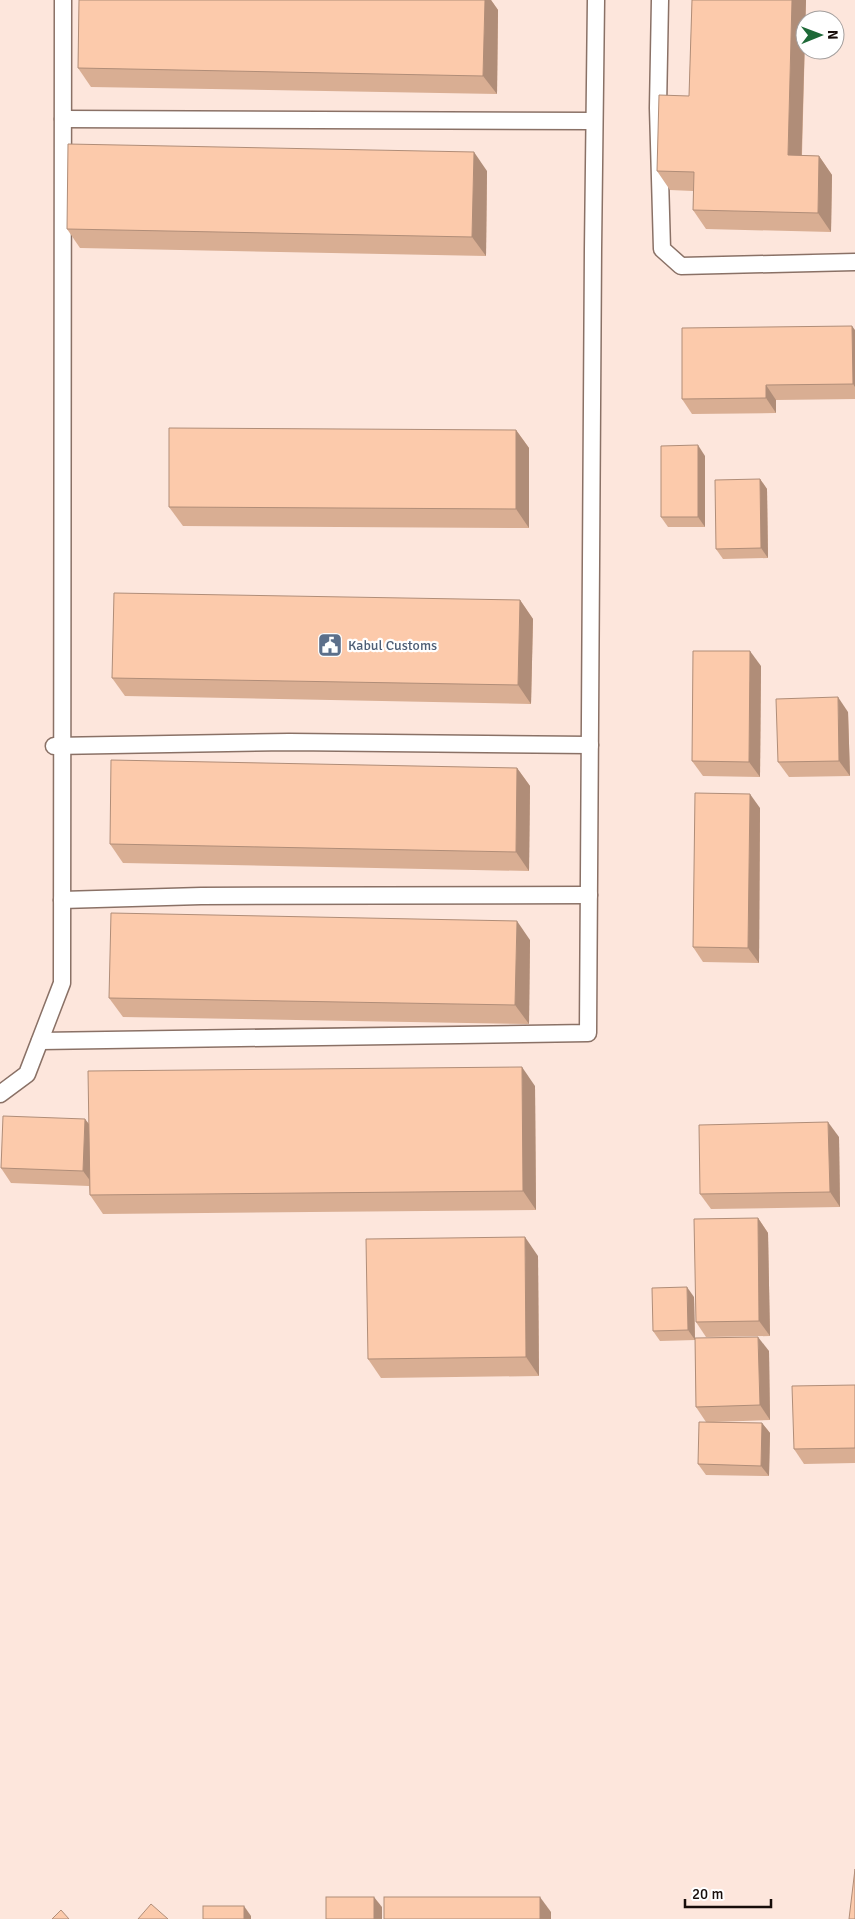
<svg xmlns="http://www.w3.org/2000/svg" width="855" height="1919" viewBox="0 0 855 1919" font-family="Signika,sans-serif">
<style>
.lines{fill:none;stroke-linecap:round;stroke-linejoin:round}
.lane-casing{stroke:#8a7166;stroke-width:19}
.lane{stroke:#fff;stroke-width:16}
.wall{fill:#d9ae93}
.shaded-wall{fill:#b08d78}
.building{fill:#fccaab;stroke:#b08d78}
.labels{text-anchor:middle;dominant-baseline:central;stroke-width:4.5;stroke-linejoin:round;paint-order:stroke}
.service-label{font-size:14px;fill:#4e5e75;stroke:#fff;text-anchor:start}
</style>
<rect width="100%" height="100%" fill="#fde6dc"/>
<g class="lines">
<defs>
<g id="lane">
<path d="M660 0 658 108 662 249 681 266 855 262"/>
<path d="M63 119 594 121"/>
<path d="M54 746 289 742 590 745"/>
<path d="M62 900 201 896 589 895"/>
<path d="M40 1041 588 1033 593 249 596 0"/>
<path d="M0 1094 27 1074 62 983 63 0"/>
</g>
</defs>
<use href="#lane" class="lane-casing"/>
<use href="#lane" class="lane"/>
</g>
<g class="wall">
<path d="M79 0H491L498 10 497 94 91 87 78 68Z"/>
<path d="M692 0H806L802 155 819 156 832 175 831 232 706 229 693 210V191L670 190 657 171 689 96Z"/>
<path d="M487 171 486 256 80 248 67 229Z"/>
<path d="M855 330V399L776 400V413L692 414 682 399Z"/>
<path d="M516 430 529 448V528L183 526 169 507Z"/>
<path d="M705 456V527H668L661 517Z"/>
<path d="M760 479 767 489 768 558 723 559 716 549Z"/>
<path d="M520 600 533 619 531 704 125 696 112 678Z"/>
<path d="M761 666 760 777 703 776 692 761Z"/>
<path d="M848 712 850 776 789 777 778 762Z"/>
<path d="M517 768 530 786 529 871 123 863 110 844Z"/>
<path d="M760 808 759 963 703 962 693 947Z"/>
<path d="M530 940 529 1024 123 1017 109 998Z"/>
<path d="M535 1086 536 1210 103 1214 90 1195 89 1186 11 1183 1 1168 85 1119 89 1124Z"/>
<path d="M839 1137 840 1207 711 1209 700 1194Z"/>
<path d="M758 1218 768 1233 770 1336 706 1337 696 1322Z"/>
<path d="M538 1256 539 1376 381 1378 368 1359Z"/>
<path d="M694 1297 695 1338 769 1351 770 1420 714 1422 762 1423 770 1433 769 1476 706 1475 698 1464 706 1422 696 1407 695 1340 660 1341 653 1331Z"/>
<path d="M855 1385V1463L804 1464 794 1449Z"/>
</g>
<g class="shaded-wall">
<path d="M485 0H491L498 10 497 94 483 76Z"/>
<path d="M792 0H806L801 174 788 155Z"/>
<path d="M474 152 487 171 486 256 472 237Z"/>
<path d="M819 156 832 175 831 232 818 213Z"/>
<path d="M852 326 855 330V387L853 384Z"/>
<path d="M766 385 776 400V413L766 398Z"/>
<path d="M516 430 529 448V528L516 509Z"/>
<path d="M698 445 705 456V527L698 517Z"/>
<path d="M760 479 767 489 768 558 761 548Z"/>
<path d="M520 600 533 619 531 704 518 685Z"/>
<path d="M750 651 761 666 760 777 749 762Z"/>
<path d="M838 697 848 712 850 776 839 761Z"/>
<path d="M517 768 530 786 529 871 516 852Z"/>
<path d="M750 794 760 808 759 963 748 948Z"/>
<path d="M517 921 530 940 529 1024 515 1005Z"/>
<path d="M522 1067 535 1086 536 1210 523 1191Z"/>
<path d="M85 1119 96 1134 94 1186 83 1171Z"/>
<path d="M828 1122 839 1137 840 1207 830 1192Z"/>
<path d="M758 1218 768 1233 770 1336 759 1321Z"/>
<path d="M525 1237 538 1256 539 1376 526 1357Z"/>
<path d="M687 1287 694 1297 695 1340 688 1330Z"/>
<path d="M758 1337 769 1351 770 1420 760 1405Z"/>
<path d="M762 1423 770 1433 769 1476 761 1466Z"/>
<path d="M374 1897 382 1907V1919H374Z"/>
<path d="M540 1897 551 1912V1919H540Z"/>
<path d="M244 1906 251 1916V1919H244Z"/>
</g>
<g class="building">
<path d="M79 0H485L483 76 78 68Z"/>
<path d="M692 0H792L788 155 819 156 818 213 693 210 694 172 657 171 659 95 689 96Z"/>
<path d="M68 144 474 152 472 237 67 229Z"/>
<path d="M852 326 853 384 766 385V398L682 399V328Z"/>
<path d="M169 428 516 430V509L169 507Z"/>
<path d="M698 445V517H661V446Z"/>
<path d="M760 479 761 548 716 549 715 480Z"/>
<path d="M114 593 520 600 518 685 112 678Z"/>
<path d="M693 651H750L749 762 692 761Z"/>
<path d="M838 697 839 761 778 762 776 699Z"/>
<path d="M111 760 517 768 516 852 110 844Z"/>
<path d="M695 793 750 794 748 948 693 947Z"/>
<path d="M111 913 517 921 515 1005 109 998Z"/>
<path d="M522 1067 523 1191 90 1195 88 1071Z"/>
<path d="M3 1116 85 1119 83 1171 1 1168Z"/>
<path d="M828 1122 830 1192 700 1194 699 1125Z"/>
<path d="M758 1218 759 1321 696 1322 694 1219Z"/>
<path d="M525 1237 526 1357 368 1359 366 1239Z"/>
<path d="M687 1287 688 1330 653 1331 652 1288Z"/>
<path d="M758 1337 760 1405 696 1407 695 1338Z"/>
<path d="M855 1385V1448L794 1449 792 1386Z"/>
<path d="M699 1422 762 1423 761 1466 698 1464Z"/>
<path d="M855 1869V1919H849Z"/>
<rect x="326" y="1897" width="48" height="22"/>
<rect x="384" y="1897" width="156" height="22"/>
<path d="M151 1904 168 1919H138Z"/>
<rect x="203" y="1906" width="41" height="13"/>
<path d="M61 1910 69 1919H52Z"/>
</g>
<defs>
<symbol id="civic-square" viewBox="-11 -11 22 22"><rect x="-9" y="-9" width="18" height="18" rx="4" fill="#5c6f8a" stroke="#fff"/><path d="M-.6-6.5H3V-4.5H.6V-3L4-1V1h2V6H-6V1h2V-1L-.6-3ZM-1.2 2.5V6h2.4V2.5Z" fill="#fff"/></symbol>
</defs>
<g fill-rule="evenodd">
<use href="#civic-square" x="316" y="631" width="28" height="28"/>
</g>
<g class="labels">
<g class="service-label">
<text x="348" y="645">Kabul Customs</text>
</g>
</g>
<g transform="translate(820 35) rotate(89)"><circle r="24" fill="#ffffff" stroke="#a29e9d"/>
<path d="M0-4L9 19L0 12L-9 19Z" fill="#1e6938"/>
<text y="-8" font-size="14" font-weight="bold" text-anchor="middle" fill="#170d0a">N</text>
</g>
<path d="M685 1899v8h86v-8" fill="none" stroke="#170d0a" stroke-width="2.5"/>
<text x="692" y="1899" font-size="15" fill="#170d0a" stroke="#ffffff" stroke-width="4" paint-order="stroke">20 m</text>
</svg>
